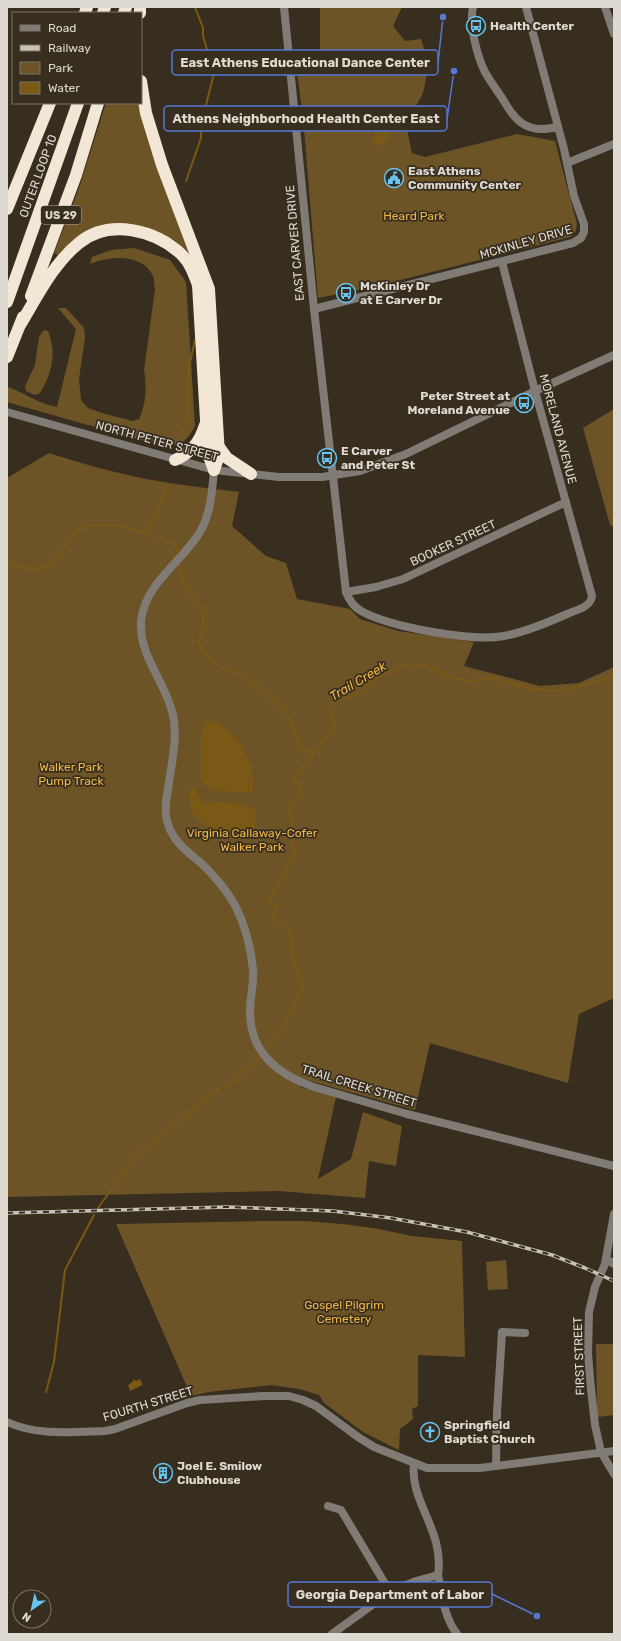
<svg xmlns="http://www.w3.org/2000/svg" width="621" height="1641" viewBox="0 0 621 1641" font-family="Rubik,sans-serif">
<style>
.green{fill:#6d5426}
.water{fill:#7a5916}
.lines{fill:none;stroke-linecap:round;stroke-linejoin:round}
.stream{stroke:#7a5916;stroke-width:2}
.minor{stroke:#807c75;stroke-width:8}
.highway{stroke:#f2e7d5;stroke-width:12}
.rail-casing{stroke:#c7c1b8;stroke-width:3.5}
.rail{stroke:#372e20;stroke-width:2;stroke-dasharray:6;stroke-linecap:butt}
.labels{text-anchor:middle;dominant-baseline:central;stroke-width:3.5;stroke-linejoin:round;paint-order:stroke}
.shield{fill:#372e20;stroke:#ada69c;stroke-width:1}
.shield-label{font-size:11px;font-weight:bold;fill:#dfdad1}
.poi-label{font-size:12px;font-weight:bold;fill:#dfdad1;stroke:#372e20;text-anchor:start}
.street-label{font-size:12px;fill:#dfdad1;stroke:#372e20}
.park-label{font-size:12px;fill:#f1b744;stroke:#372e20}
.water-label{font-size:13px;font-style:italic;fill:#efb541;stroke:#372e20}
.leader{fill:none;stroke:#5778d6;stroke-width:1.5}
.callout-dot{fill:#5778d6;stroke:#372e20;stroke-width:1.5}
.callout{fill:#372e20;stroke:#5778d6;stroke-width:1.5}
.callout-label{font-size:13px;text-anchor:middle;font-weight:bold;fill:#dfdad1}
</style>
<rect width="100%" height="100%" fill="#372e20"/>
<g class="green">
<path d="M320 7H402L393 26 405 41 421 39 424 48 421 58 428 69 423 93 406 125 412 153 425 157 517 134 555 141 577 224 575 233 570 237 373 287 371 285 368 288 318 298 303 117 295 58 320 56Z"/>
<path d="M106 103H140L194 260 175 240 117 225 61 257 54 253 79 188Z"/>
<path d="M134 248 170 260 186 282 195 426C186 443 181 446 162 446L7 402 8 387C25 393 39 404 57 407L76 329 58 308H66L84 328 85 338 79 379 81 400 88 408 105 414 133 421 139 419C146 404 147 387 144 370L155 289C154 285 154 279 153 276 142 253 110 256 90 264L92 257 111 250Z"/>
<path d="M44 330 48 331C57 352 52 374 40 393L35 395 26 391 25 386 35 365 39 337Z"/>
<path d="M614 409V527L610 525 583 428Z"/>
<path d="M49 453C69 459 90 466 111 471 153 482 196 487 239 492L232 526 266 556 286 563 297 599 350 609 360 619 398 631 474 642 464 666 540 686 579 683 614 667V998L579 1014 568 1083 430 1043 415 1110 303 1079 300 1087 336 1097 318 1179 351 1159 363 1112 402 1126 396 1166 369 1161 365 1198 279 1191 7 1197V478Z"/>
<path d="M264 1221H305L342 1224 373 1228 412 1236 462 1241 465 1357 418 1355V1406L412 1409 413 1419 400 1429 399 1450 363 1432 324 1403 319 1395 299 1389 271 1385 209 1392 191 1396 116 1224Z"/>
<path d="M506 1260 508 1289 488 1290 486 1262Z"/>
<path d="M596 1344H614V1415L597 1417Z"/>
</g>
<g class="water">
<path d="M373 117 393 128 382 147 371 141 378 128 370 123Z"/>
<path d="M215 721C239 735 258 765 252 793L212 791 201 780V738L205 723Z"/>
<path d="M194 787 202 802C209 804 214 801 221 802 233 802 244 805 255 808V828L246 837 235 839 204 825 192 813 188 792Z"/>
<path d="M134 1379 136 1381 140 1379 143 1385 130 1391 128 1385 132 1382Z"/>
</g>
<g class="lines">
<g class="stream">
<path d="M186 181 201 138V125L214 73 203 36V28L195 7"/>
<path d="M181 435 187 420 189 367 195 340"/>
<path d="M144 532 158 510 167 485"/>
<path d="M179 562 182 577 189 593 203 610V628L199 642C211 667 221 665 243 676 249 679 255 685 260 689 285 708 293 718 299 748L303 751 314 752"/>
<path d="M7 565C19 567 35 572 46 566 54 562 60 552 65 546 69 541 73 534 77 531 103 515 153 534 177 547L178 555"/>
<path d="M270 1045 283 1027 304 984 294 966 289 928 281 922 273 919V915L277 909V906L270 904 269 901 295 852C291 835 293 823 289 808L299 794 301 785 298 783H294L293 780 314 752 334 729V723L330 714V707L335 702 360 693 373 680 405 664 425 665 451 677 468 681 494 678 531 689 563 691 604 679 614 674"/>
<path d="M98 1208 137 1153 155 1141 167 1130 217 1090 230 1084 262 1055"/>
<path d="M46 1392 54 1362 65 1270 94 1215"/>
</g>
<g class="minor">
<path d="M284 7 314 309 346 592C349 600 354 607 361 611 390 627 472 642 504 636 525 632 547 623 567 614 576 610 591 607 592 596L535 391 502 262"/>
<path d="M473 7C469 25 477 56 485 72 490 81 496 89 502 98 508 108 515 120 525 125 536 131 547 129 558 127"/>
<path d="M605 7 614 34"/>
<path d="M567 163 614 144"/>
<path d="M314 309 573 243 581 238 584 232V224L574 196 564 149 526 7"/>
<path d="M7 412 214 470 279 477H322L360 471 406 454 535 391 614 355"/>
<path d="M214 470C212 491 211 513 200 532 182 562 144 584 141 622 139 657 166 682 173 715 178 739 171 765 168 789 166 801 164 813 168 824 174 843 188 852 202 864 215 876 226 890 235 905 245 925 251 947 253 970 254 984 250 998 250 1012 250 1053 279 1075 314 1087L407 1114 614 1166"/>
<path d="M346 592 376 587 403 579 566 502"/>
<path d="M614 1214 605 1264 595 1287 589 1312 588 1354 591 1389 595 1425 601 1452 614 1474"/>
<path d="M606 1259 614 1264"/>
<path d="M7 1422C37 1436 73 1432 105 1431L115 1429 187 1403 200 1400 264 1396H289L303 1400 316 1406 358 1437 374 1447 427 1468H480L614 1451"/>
<path d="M496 1466 497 1413 502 1332 525 1333"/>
<path d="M328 1506 341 1510 390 1592"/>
<path d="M438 1575C442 1595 444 1617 457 1634"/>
<path d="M332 1634 390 1592 416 1581 438 1575C445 1531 409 1501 414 1464"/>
</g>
<g class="highway">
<path d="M85 13 87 7"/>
<path d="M103 13 105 7"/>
<path d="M124 13 126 7"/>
<path d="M140 13V7"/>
<path d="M141 81 146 113 162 165 209 289 219 455 214 470"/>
<path d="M7 209 50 103"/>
<path d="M31 296 76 175 98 103"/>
<path d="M7 302 78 103"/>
<path d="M20 325C37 297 53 264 79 243 109 218 156 230 182 255 190 263 194 274 198 285L208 454 214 470"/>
<path d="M7 357 23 317"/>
<path d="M219 447 227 458 251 474"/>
<path d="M175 460C192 453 200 441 205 425"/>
</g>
<defs>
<path id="rail" d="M7 1213 227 1207 333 1211 391 1218 467 1232 552 1255 585 1268 614 1281"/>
</defs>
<use href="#rail" class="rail-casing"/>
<use href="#rail" class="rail"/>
</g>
<defs>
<symbol id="bus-ring" viewBox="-11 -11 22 22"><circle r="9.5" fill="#372e20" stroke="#67c4f0" stroke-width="1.5"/><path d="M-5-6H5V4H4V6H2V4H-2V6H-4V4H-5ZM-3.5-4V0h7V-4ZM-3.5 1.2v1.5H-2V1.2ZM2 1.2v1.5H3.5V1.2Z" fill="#67c4f0"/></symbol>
<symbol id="civic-ring" viewBox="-11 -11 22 22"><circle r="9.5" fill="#372e20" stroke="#67c4f0" stroke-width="1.5"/><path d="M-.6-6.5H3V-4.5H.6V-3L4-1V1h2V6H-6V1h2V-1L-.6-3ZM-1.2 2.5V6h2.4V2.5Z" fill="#67c4f0"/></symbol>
<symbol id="church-ring" viewBox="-11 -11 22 22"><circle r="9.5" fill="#372e20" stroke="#67c4f0" stroke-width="1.5"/><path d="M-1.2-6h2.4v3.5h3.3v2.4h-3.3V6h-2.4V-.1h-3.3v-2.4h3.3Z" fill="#67c4f0"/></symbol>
<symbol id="building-ring" viewBox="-11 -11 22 22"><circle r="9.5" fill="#372e20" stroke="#67c4f0" stroke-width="1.5"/><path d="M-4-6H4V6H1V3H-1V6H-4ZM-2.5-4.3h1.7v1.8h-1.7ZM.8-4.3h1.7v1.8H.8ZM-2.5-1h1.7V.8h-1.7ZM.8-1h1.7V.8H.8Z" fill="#67c4f0"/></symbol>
</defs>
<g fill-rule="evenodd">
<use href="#bus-ring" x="465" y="15" width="22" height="22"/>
<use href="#civic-ring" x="383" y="167" width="22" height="22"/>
<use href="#bus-ring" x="335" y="282" width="22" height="22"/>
<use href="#bus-ring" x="513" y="392" width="22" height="22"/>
<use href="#bus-ring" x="316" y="447" width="22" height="22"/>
<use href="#church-ring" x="419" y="1421" width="22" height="22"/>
<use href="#building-ring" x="152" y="1462" width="22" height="22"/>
</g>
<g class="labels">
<rect class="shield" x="41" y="206" width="40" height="18" rx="3"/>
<g class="shield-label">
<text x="61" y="215">US 29</text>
</g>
<g class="poi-label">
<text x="490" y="26">Health Center</text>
<text x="408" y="171">East Athens<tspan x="408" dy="14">Community Center</tspan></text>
<text x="360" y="286">McKinley Dr<tspan x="360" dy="14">at E Carver Dr</tspan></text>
<text x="510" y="396" text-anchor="end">Peter Street at<tspan x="510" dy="14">Moreland Avenue</tspan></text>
<text x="341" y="451">E Carver<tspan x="341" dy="14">and Peter St</tspan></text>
<text x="444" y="1425">Springfield<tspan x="444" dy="14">Baptist Church</tspan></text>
<text x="177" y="1466">Joel E. Smilow<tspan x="177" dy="14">Clubhouse</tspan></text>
</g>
<g class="street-label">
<text transform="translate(38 176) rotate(-70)">OUTER LOOP 10</text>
<text transform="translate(526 242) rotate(-16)">MCKINLEY DRIVE</text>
<text transform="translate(295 243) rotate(-95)">EAST CARVER DRIVE</text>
<text transform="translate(558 429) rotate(75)">MORELAND AVENUE</text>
<text transform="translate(157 441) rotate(15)">NORTH PETER STREET</text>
<text transform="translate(453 543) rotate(-25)">BOOKER STREET</text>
<text transform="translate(359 1086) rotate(17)">TRAIL CREEK STREET</text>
<text transform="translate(579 1356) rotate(-92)">FIRST STREET</text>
<text transform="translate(148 1404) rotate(-17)">FOURTH STREET</text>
</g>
<g class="park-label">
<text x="414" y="216">Heard Park</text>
<text x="71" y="767">Walker Park<tspan x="71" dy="14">Pump Track</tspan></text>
<text x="252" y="833">Virginia Callaway-Cofer<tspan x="252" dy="14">Walker Park</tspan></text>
<text x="344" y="1305">Gospel Pilgrim<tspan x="344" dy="14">Cemetery</tspan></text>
</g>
<g class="water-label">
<text transform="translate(358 681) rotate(-31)">Trail Creek</text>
</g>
</g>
<path class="leader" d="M443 17L438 63M454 71L447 119M537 1616L492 1594"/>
<g class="callout-dot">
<circle cx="443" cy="17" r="4"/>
<circle cx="454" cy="71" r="4"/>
<circle cx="537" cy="1616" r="4"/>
</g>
<g class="callout">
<rect x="172" y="50" width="266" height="25" rx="4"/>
<rect x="164" y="106" width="283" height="25" rx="4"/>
<rect x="288" y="1582" width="204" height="25" rx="4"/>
</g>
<g class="callout-label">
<text x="305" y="67">East Athens Educational Dance Center</text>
<text x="306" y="123">Athens Neighborhood Health Center East</text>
<text x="390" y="1599">Georgia Department of Labor</text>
</g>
<rect width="621" height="1641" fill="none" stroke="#dfdad1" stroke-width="16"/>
<rect x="12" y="12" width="130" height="92" fill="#372e20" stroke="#7a7367"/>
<rect x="20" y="25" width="20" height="6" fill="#807c75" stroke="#7a7367"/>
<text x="48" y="32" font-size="12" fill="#dfdad1">Road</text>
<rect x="20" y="45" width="20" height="6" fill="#c7c1b8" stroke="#7a7367"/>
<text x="48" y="52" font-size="12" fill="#dfdad1">Railway</text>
<rect x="20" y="62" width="20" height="12" fill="#6d5426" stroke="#7a7367"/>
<text x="48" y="72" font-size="12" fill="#dfdad1">Park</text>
<rect x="20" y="82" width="20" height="12" fill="#7a5916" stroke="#7a7367"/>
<text x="48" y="92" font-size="12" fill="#dfdad1">Water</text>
<g transform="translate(32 1609) rotate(214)"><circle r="19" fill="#372e20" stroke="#7a7367"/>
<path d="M0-3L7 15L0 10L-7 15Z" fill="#67c4f0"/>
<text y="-6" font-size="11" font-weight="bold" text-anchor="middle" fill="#dfdad1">N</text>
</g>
</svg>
